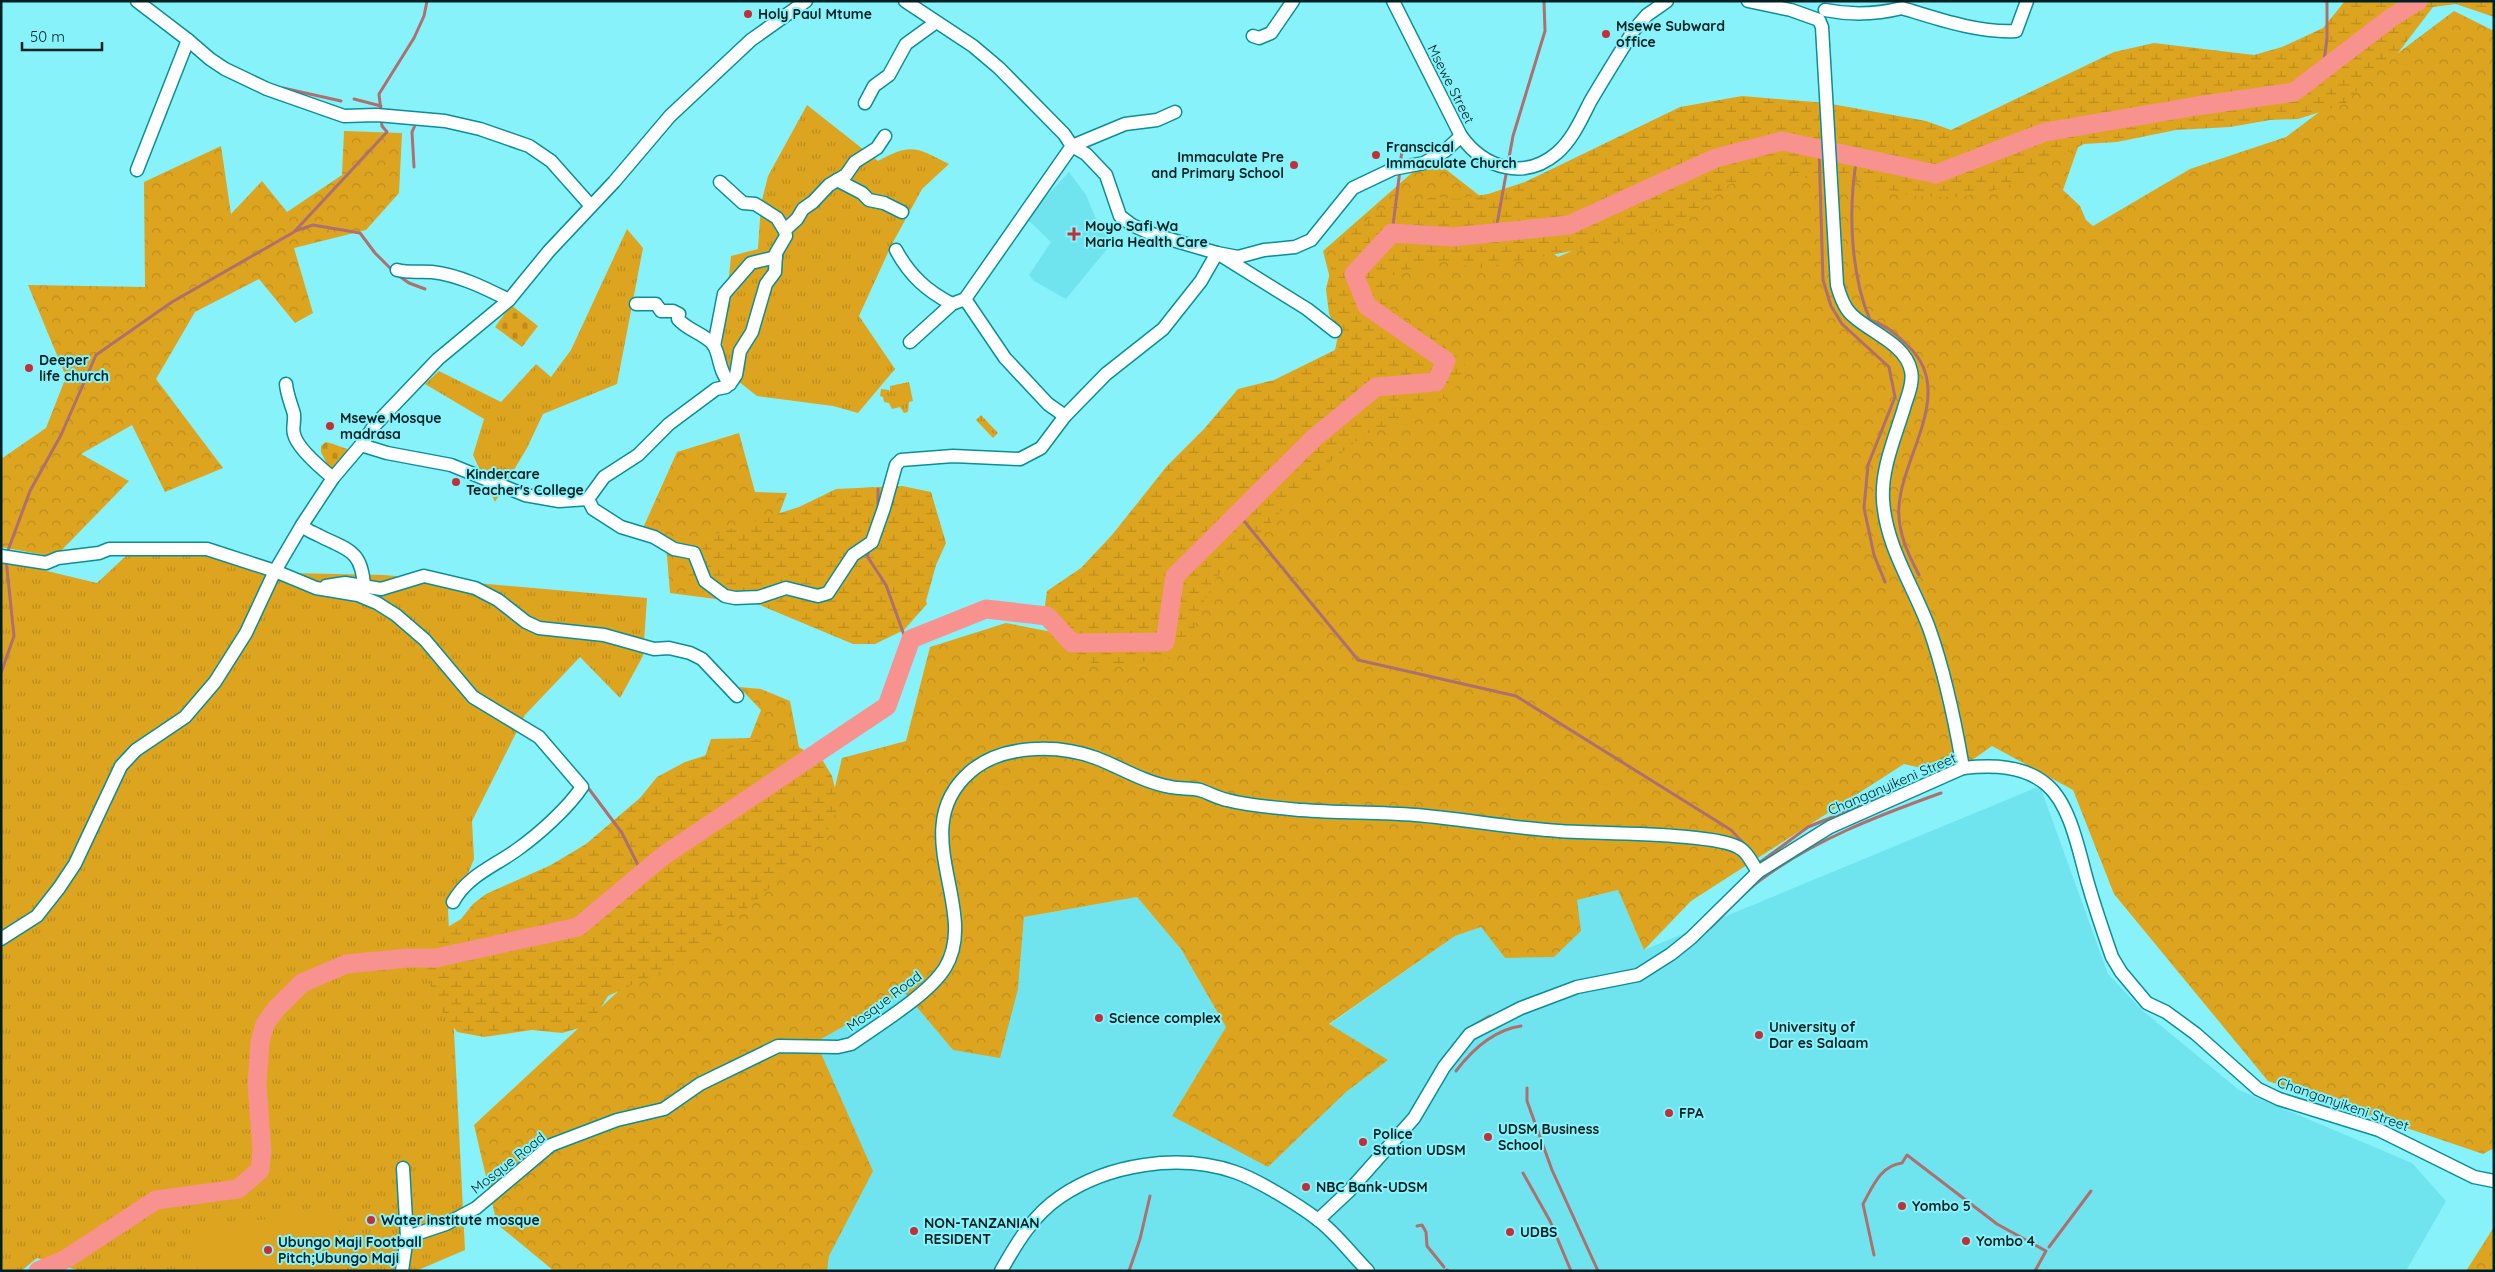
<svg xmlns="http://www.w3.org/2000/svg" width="2495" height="1272" viewBox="0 0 2495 1272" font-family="Quicksand,sans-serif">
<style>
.built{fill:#70e4ee}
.grass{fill:url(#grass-tufts)}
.forest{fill:url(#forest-crowns)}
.wetland{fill:url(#wetland-marsh)}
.cemetery{fill:url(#cemetery-stones)}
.pitch{fill:#dda420}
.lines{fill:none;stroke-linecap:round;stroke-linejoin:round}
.stream{stroke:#ae706f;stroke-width:3}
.river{stroke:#f8928f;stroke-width:19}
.minor-casing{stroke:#0b8e96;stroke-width:15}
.minor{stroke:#fff;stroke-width:12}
.poi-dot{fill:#c0303a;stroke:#88f2fa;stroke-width:2}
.labels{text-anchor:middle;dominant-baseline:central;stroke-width:4;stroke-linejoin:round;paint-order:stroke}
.poi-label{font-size:14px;font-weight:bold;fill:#002123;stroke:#88f2fa;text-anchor:start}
.street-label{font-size:14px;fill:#002123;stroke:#88f2fa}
</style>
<defs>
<pattern id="grass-tufts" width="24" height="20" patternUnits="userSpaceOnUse" patternTransform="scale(1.25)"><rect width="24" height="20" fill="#dda420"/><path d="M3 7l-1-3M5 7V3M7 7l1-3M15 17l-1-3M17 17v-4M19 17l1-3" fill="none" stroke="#bc8d1d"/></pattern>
<pattern id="forest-crowns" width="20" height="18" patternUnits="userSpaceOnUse" patternTransform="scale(1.25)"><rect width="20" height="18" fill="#dda420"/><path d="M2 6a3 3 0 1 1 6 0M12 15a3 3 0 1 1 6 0" fill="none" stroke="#bc8d1d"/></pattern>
<pattern id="wetland-marsh" width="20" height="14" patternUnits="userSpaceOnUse" patternTransform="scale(1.25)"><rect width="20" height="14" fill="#dda420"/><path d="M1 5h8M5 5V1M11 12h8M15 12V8" fill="none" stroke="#bc8d1d"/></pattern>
<pattern id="cemetery-stones" width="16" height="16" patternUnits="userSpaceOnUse" patternTransform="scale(1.25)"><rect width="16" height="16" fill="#dda420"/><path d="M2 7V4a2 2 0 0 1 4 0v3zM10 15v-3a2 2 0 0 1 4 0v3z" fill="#bc8d1d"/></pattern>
</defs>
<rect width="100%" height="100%" fill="#88f2fa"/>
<g class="built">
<path d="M1069 172 1086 195 1099 226 1112 243 1066 299 1034 281 1029 275 1051 242 1026 218Z"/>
<path d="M2040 786 2108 974 2143 1011 2239 1090 2412 1163 2446 1201 2406 1271H827L829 1257 816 1042 904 992 953 1050 1018 989 1024 917 1137 897 1181 949 1226 1027 1172 1116 1346 1092 1387 1060 1329 1025 1455 936 1481 927 1505 958 1577 900 1618 890 1644 950Z"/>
</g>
<g class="grass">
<path d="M807 105 878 161C912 142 917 148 949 164L922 189 891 246 859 316 895 369 858 413 833 406 757 396 720 367 731 256 758 249 761 204 768 176Z"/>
<path d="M627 229 643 248 617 384 543 414 527 448 495 502 473 455 484 419 425 384 439 371 501 402 536 364 551 377 571 350Z"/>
<path d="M909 382 913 401 909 402 908 412 904 413 900 407 892 409 889 403 884 402 883 397 880 396 881 389 889 390 890 392V386Z"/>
<path d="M981 415 998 433 993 438 976 420Z"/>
<path d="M156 545 289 573 384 575 647 598 643 656 620 698 580 657 525 715 472 821 474 859 465 881 448 910 465 1250 416 1271H80L37 1258 21 1271H1V560L97 583 127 555Z"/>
</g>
<g class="forest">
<path d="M2454 11 2494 31V1148L2483 1154 2268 1081 2114 894 2073 790 1992 746 1951 775 1904 764 1691 901 1644 950 1618 890 1577 900 1581 931 1554 957 1505 958 1481 927 1455 936 1329 1024 1388 1060 1346 1092 1268 1167 1172 1116 1226 1027 1181 949 1137 897 1024 917 1018 989 1000 1058 953 1050 904 992 816 1042 873 1171 829 1256 827 1271H554L497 1224 474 1125 834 791 842 758 906 741 930 647 1006 623 1088 639 1349 353 1323 251 1430 157 1558 257 1782 160 2083 133 2063 190 2080 206 2086 220 2093 226 2190 169 2286 137Z"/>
<path d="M344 131 402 133 399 193 366 230 294 248 313 313 295 323 259 279 195 312 156 379 223 468 165 492 132 425 81 454 129 481 55 557 1 547V459L46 428 66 377 28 285 145 287 144 182 221 146 231 214 262 181 287 212 342 175Z"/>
<path d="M739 433 755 492 787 493 746 603 670 593 666 544 643 528 677 452Z"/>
<path d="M739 687 761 689 790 701 801 758 699 774 711 739 750 738 761 710Z"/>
<path d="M2494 1227V1271H2466Z"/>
</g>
<g class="wetland">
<path d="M2345 1H2494V17L2456 4 2433 7 2398 53 2368 78 2345 104 2298 119 2270 120 2230 127 2176 130 2117 142 2084 144 2040 166 2005 188 1960 197 1912 196 1860 182H1819L1773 167 1728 185 1685 223 1621 242 1480 268 1444 262 1428 264 1388 277 1383 293 1389 308 1401 318 1436 337 1451 353 1464 361 1466 374 1459 385 1441 399 1423 407 1402 422 1365 434 1315 474 1253 542 1222 569 1200 608 1193 634 1172 658 1103 666 1083 660 1048 621 1045 605 1047 591 1081 568 1112 535 1167 466 1204 429 1238 389 1274 380 1335 350 1339 331 1329 314 1326 289 1331 268 1344 236 1382 210 1433 197 1457 199 1488 194 1525 182 1680 107 1742 96 1826 103 1926 121 1951 130 2114 52 2154 43 2254 55 2282 47 2323 28Z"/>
<path d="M902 486 931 492 946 543 936 565 926 601 927 604 904 630 875 644H853L755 603 734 596 703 591 686 576 694 551 705 537 799 507 836 489Z"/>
<path d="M758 739 795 745 823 761 832 776 839 805 823 841 789 869 754 903 724 924 689 952 660 972 608 996 590 1025 562 1033 532 1030 484 1037 457 1032 433 999 427 966 438 933 461 919 473 904 486 894 551 865 586 844 640 798 657 777 685 762Z"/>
</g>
<g class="cemetery">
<path d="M511 305 538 326 522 347 495 327Z"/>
<path d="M326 442C336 444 344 449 355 451L332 474 321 452V446Z"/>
</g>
<path class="pitch" d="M336 1210 344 1271H198L192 1229Z"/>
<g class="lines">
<g class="stream">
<path d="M2323 70 2327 38V1"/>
<path d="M283 88 341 101"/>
<path d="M354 99 381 106"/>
<path d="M381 112 379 94 414 38 424 16 427 1"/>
<path d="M1819 149 1823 280 1831 306 1842 324 1889 367 1895 397 1868 465 1864 508 1874 555 1885 582"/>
<path d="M1857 157C1848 207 1850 273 1870 320 1887 326 1894 332 1907 345 1957 390 1903 453 1899 506 1897 531 1908 554 1919 575"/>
<path d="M1508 163 1513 136 1545 31 1544 1"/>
<path d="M1400 164 1403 145"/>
<path d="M414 167 412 132 417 121"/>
<path d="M295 231 313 225 360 233 375 253 394 272"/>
<path d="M1392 233 1400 170"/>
<path d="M1495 235 1507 169"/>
<path d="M399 276 409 283 425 289"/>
<path d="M878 508V489"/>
<path d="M1239 515 1358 660 1516 696 1731 830 1746 846"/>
<path d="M870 548 867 556 886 585 908 646"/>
<path d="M7 553 30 491 61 435 96 355 172 302 294 232 387 132 382 126 381 118"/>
<path d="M1 673 14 636 6 559"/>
<path d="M589 789 622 833 642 873"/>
<path d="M1757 860 1759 863 1808 827 1889 794"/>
<path d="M1710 928C1726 913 1742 894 1759 881 1814 840 1877 816 1941 793"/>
<path d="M1473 1026 1490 1016"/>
<path d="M1454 1045 1466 1031"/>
<path d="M1456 1071C1472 1050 1494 1030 1521 1026"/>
<path d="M1527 1088V1101L1552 1170 1598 1271"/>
<path d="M1523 1173 1550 1221 1571 1271"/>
<path d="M1417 1226 1422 1225 1426 1232 1427 1246 1444 1267"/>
<path d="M2049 1247 2091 1191"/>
<path d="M1874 1255 1863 1204C1873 1186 1880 1166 1902 1163L1907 1155 1997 1224 2046 1251 2035 1271"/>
<path d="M1447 1270 1449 1271"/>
<path d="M1129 1271 1140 1239 1150 1196"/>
</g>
<path class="river" d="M38 1271 66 1259 156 1200 238 1189 260 1170 262 1151 257 1084 260 1042 265 1024 276 1009 302 983 346 964 408 958H436L578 927 663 856 887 706 911 639 986 609 1047 616 1072 643 1165 642 1175 576 1313 439 1376 387 1436 382 1446 361 1367 306 1354 274 1392 233 1453 237 1569 225 1716 158 1782 141 1936 174 2045 132 2197 106 2294 92 2392 17 2418 1"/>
<defs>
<g id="minor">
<path d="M137 1 188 40 210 59 225 69 267 89 344 116 377 115 445 121 480 129 529 146 551 161 591 206"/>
<path d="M905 1 973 46 999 68 1064 134 1072 146 1086 154 1106 175 1120 216 1132 225 1152 234 1217 253 1307 309 1335 331"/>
<path d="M1393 1 1461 136C1484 168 1524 181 1557 153 1572 140 1581 120 1590 102 1604 78 1619 54 1634 30L1647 15 1667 1"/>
<path d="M1748 1 1791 10 1819 20 1822 27 1837 285C1840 296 1844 308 1852 315 1871 333 1906 344 1911 371 1914 383 1907 397 1904 408 1895 438 1881 469 1883 500 1886 547 1913 585 1929 628 1945 673 1955 721 1963 768"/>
<path d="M1825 10C1850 15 1878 14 1902 8 1938 19 1978 33 2016 31L2027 1"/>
<path d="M1253 36 1259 38 1271 33 1293 1"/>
<path d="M865 103 874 86 889 75 906 44 935 23"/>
<path d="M137 170 188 40"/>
<path d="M837 180 862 193 869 200 884 203 902 212"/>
<path d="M720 182 743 203 755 204 777 218 785 231"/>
<path d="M896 250C910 276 927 291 952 304"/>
<path d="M397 270C409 273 419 271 432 272 459 275 485 288 509 300"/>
<path d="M965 299 1005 358 1048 404 1065 416 1106 374 1163 329 1201 281 1217 253 1238 257 1264 250 1295 247 1311 240 1353 188 1393 169 1424 163 1445 151 1461 136"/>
<path d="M636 304H656L661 311H673L679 314 678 319C687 330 703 333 713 344 720 353 718 371 730 384"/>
<path d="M910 342 952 304 965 299 1072 146 1125 124 1157 120 1175 112"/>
<path d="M714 346 724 294 751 263 776 257"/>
<path d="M286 384C287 395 291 403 294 414 295 421 292 428 294 434 297 448 322 469 333 478"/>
<path d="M361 445 387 453 451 465 525 495 559 501 588 499 604 477 638 455 669 424 716 389 726 387 732 381 736 375 740 351 752 332 766 284 775 272 776 253 786 236 785 230 797 219 803 209 813 202 829 185 846 175 855 162 877 148 885 136"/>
<path d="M588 499 593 509 621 527 654 537 674 549 694 553 705 581 725 596 735 598 759 597 786 588 818 596 828 593 853 555 872 542 884 508 896 465 901 460 953 456 1020 459 1041 448 1065 416"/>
<path d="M302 525C307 531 312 532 318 535 346 550 362 548 364 587"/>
<path d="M1 556 46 563 58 558 99 553 109 549H207L275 571 316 588 358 595 377 603 396 615 425 640 473 697 539 737 582 787C568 808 539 834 518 849 495 866 468 875 453 902"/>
<path d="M326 586 345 583 381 589 424 576 475 588 498 600 526 622 539 628 604 635 654 649 669 648 690 653 702 659 737 696"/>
<path d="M1 939 37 916 59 888 75 864 121 766 136 750 185 717 215 682 246 633 275 571 302 525 333 478 361 445 374 426 438 359 509 300 549 251 614 182 670 116 751 40 806 1"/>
<path d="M1318 1220 1349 1191 1414 1118 1444 1067 1470 1034 1521 1008 1577 987 1638 975 1671 954 1691 938 1758 872 1830 827 1963 768C1992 765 2024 765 2047 785 2072 806 2080 858 2089 887 2096 911 2104 934 2112 957L2121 972 2147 1003 2166 1012 2196 1034 2258 1089 2279 1099 2379 1130 2474 1177 2494 1181"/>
<path d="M407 1237 446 1224 476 1208 551 1145 617 1120 664 1109 700 1084 778 1046 838 1047 851 1044C878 1025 928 995 945 968 981 910 904 830 970 772 1002 744 1058 744 1096 758 1120 767 1145 783 1171 787 1180 789 1190 788 1200 790 1209 793 1217 798 1227 800 1250 806 1277 808 1301 810 1339 813 1377 812 1416 815 1463 819 1511 828 1559 831 1592 834 1720 832 1741 849 1748 853 1753 865 1758 872"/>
<path d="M402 1271 407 1237 403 1168"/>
<path d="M1001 1271C1016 1244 1033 1215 1060 1197 1108 1164 1179 1153 1235 1172 1258 1180 1297 1204 1317 1219 1336 1233 1351 1254 1368 1271"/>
</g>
</defs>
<use href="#minor" class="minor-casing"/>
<use href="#minor" class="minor"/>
</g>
<g class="poi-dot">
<circle cx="748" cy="14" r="5"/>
<circle cx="1606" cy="34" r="5"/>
<circle cx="1376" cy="155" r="5"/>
<circle cx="1294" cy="165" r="5"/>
<path d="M1071.5 226.5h5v5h5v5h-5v5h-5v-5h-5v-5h5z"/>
<circle cx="29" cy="368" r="5"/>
<circle cx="330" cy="426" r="5"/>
<circle cx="456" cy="482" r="5"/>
<circle cx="1099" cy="1018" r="5"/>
<circle cx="1759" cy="1035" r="5"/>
<circle cx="1669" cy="1113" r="5"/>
<circle cx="1488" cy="1137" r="5"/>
<circle cx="1363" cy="1142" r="5"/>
<circle cx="1306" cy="1187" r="5"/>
<circle cx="1902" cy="1206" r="5"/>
<circle cx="371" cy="1220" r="5"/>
<circle cx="914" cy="1231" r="5"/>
<circle cx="1510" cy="1232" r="5"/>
<circle cx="1966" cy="1241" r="5"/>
<circle cx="268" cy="1250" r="5"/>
</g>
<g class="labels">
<g class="poi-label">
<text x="758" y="14">Holy Paul Mtume</text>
<text x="1616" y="26">Msewe Subward<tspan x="1616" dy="16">office</tspan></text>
<text x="1386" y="147">Franscical<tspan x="1386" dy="16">Immaculate Church</tspan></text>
<text x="1284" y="157" text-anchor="end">Immaculate Pre<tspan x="1284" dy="16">and Primary School</tspan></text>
<text x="1085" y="226">Moyo Safi Wa<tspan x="1085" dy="16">Maria Health Care</tspan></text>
<text x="39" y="360">Deeper<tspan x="39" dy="16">life church</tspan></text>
<text x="340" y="418">Msewe Mosque<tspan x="340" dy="16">madrasa</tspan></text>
<text x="466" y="474">Kindercare<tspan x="466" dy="16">Teacher's College</tspan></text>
<text x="1109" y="1018">Science complex</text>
<text x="1769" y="1027">University of<tspan x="1769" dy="16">Dar es Salaam</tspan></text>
<text x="1679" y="1113">FPA</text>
<text x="1498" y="1129">UDSM Business<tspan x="1498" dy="16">School</tspan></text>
<text x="1373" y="1134">Police<tspan x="1373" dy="16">Station UDSM</tspan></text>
<text x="1316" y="1187">NBC Bank-UDSM</text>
<text x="1912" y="1206">Yombo 5</text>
<text x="381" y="1220">Water institute mosque</text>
<text x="924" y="1223">NON-TANZANIAN<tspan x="924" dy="16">RESIDENT</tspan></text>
<text x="1520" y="1232">UDBS</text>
<text x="1976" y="1241">Yombo 4</text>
<text x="278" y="1242">Ubungo Maji Football<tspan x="278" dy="16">Pitch;Ubungo Maji</tspan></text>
</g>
<g class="street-label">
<text transform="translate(1451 84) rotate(63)">Msewe Street</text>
<text transform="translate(1892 784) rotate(-23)">Changanyikeni Street</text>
<text transform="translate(884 1001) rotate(-37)">Mosque Road</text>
<text transform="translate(2343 1104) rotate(19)">Changanyikeni Street</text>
<text transform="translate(508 1163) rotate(-38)">Mosque Road</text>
</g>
</g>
<rect width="2495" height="1272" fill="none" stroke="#002123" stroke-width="5"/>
<path d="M22 42v8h80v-8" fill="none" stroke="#002123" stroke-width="2.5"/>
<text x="30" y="42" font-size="15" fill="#002123" stroke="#88f2fa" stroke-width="4" paint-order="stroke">50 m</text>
</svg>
